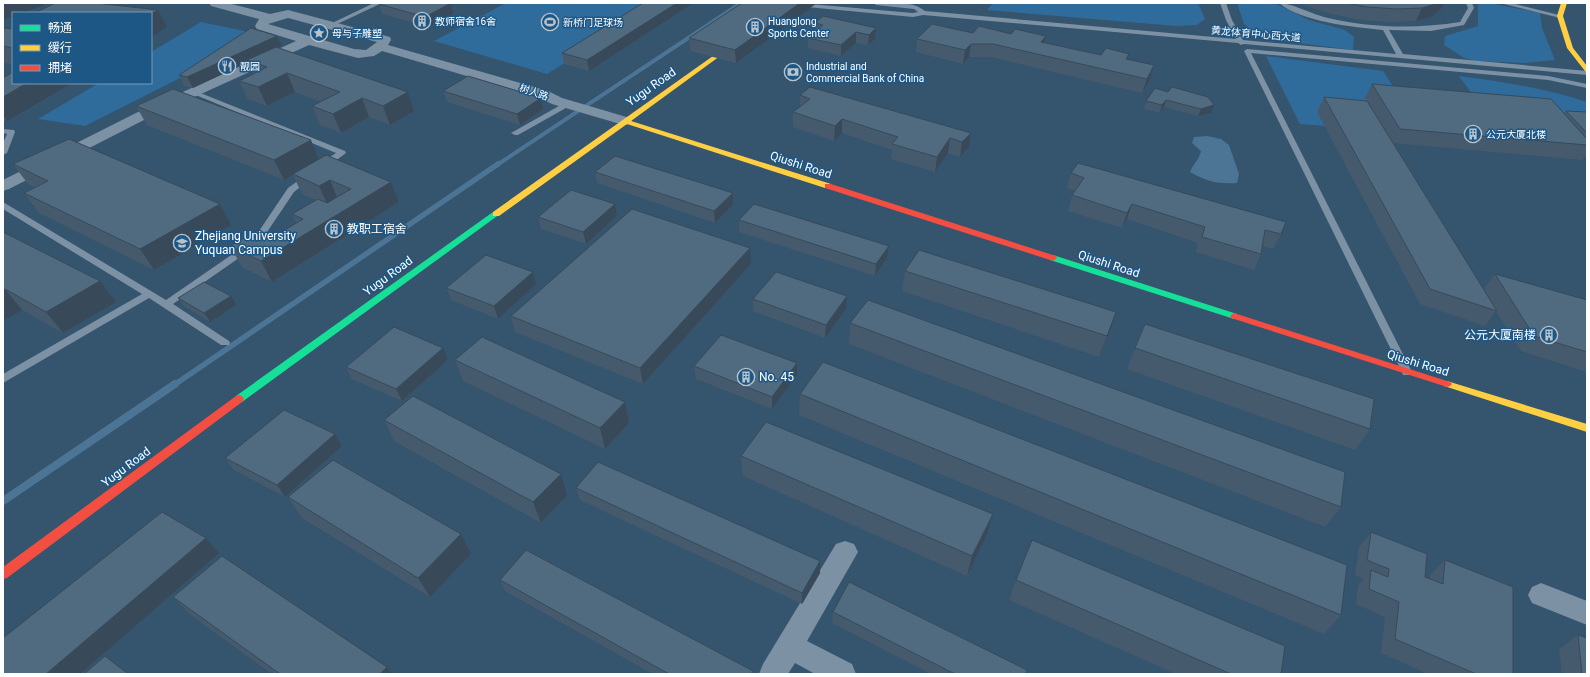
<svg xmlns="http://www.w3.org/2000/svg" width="1590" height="677" viewBox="0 0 1590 677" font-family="Roboto,'Noto Sans SC',sans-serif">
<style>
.green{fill:#2f6c9c}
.water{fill:#4b7495}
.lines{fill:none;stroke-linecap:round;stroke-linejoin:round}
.stream-far2{stroke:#4b7495;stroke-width:4}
.stream-far1{stroke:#4b7495;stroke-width:5.5}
.stream{stroke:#4b7495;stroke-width:8}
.lane{fill:#7c91a4;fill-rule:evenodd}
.street{fill:#7c91a4;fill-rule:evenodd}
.fast{fill:#16e098;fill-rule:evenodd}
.slow{fill:#ffcf43;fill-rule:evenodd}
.jam{fill:#f24e42;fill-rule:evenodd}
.wall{fill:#455b6d}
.shaded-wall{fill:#384a59}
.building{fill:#506a7f;stroke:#384a59}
.labels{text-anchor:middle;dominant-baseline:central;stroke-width:3;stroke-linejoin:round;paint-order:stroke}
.far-poi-label{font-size:10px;fill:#fff;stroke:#1d5786;text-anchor:start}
.far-street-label{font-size:10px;fill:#fff;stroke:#1d5786}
.street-label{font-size:12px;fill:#fff;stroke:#1d5786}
.poi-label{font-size:12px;fill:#fff;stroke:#1d5786;text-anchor:start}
</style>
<rect width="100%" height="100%" fill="#35546e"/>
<g class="green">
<path d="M506 3H661L547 74 434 41Z"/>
<path d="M993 3H1198L1205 19 1197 25 1176 26 987 10Z"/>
<path d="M1237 3H1274L1309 20 1345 30 1354 37 1353 50 1261 38 1244 24Z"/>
<path d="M1478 3H1489L1540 13 1542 28 1555 60 1525 63 1476 61 1464 58 1444 45 1445 36 1478 26Z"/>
<path d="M201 22 254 33 182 77 85 126 38 119 99 83H151V52Z"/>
<path d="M1266 56 1383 71 1394 88 1472 94 1459 76C1504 82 1544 88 1587 102V128L1366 98 1372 110 1325 126 1300 124Z"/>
</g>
<path class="water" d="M1207 136 1221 139 1229 145 1239 174 1237 183C1217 184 1208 182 1190 172 1193 164 1199 160 1201 151L1192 143 1194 137Z"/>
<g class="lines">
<path class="stream-far2" d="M497 165 741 3"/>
<path class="stream-far1" d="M174 385 498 164"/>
<path class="stream" d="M3 501 175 384"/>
<g class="lane">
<path d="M374 3H382L333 26 328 25Z"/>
<path d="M798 3 913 13 918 12 914 9 876 5 873 3C890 3 912 0 925 11L1236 39 1226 20 1220 3H1226L1232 20 1243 40 1396 54 1383 30C1354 27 1301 22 1279 3 1292 3 1314 15 1328 18 1371 28 1417 29 1460 22L1468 8 1466 3H1472L1474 8 1464 25 1431 31 1389 30 1403 54 1587 71V75L1244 44 1241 45 1238 43 923 15 913 17 796 6V4Z"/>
<path d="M1500 3H1511L1563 16 1560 18Z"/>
<path d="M1247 49 1548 76 1587 84V88L1548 80 1251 53 1412 372 1411 375H1403L1402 372 1244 51Z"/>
<path d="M193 90 345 151 346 153 326 168H320V164L336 153 191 93V91Z"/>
<path d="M566 102H572L573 104 518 135H515L511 133Z"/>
<path d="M3 129 14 130 15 132 7 153 3 155V143L7 134 3 133Z"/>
<path d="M306 175H312L313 177 294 192 259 244 173 304 229 341 230 343 229 345H221L149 298 3 383V374L142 294 3 209V202L166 300 253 240 288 188Z"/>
</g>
<g class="street">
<path d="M209 3H228L270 14 288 10 390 37 391 40 388 45 548 91 562 98 630 118 632 121 630 124 625 125 620 124 552 104 538 97 382 51 374 56 358 58 309 45 146 119 9 189 3 191V180L136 113 296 41 257 29 255 26 259 19 211 6ZM288 18 377 42 366 50 354 49 268 24Z"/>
<path d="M845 541 854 544 858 552 807 641 852 664 856 674H815L795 663 788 674H759L763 664 836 544Z"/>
<path d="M1541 583 1587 601V625L1532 603 1528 595 1532 587Z"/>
</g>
<g class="fast">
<path d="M493 212H499L500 214 242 402H236L234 399 236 396Z"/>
<path d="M1053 255 1237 314 1238 316 1234 319 1231 318 1050 260 1049 258 1050 256Z"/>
</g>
<g class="slow">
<path d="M1561 3H1567L1563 16 1573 48 1587 66V72L1585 71 1567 48 1557 16Z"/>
<path d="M737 39 742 40 631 121 831 184V188H825L627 124 499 216H493V212Z"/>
<path d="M1447 381 1587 424V432L1444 386 1442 384 1444 382Z"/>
</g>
<g class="jam">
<path d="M825 184H831L1056 256 1057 258 1053 261 1050 260 825 188Z"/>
<path d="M1234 313 1450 382 1452 384 1450 386 1447 387 1231 318 1230 316Z"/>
<path d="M239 395 242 396 244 399 242 402 7 578 3 579V567L236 396Z"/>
</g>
</g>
<g class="wall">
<path d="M643 3 589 71 564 64 562 53Z"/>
<path d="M742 3 736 63 690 51 689 38Z"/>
<path d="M1300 3H1444L1442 8 1433 16 1416 21 1391 22 1361 20 1332 14 1306 6Z"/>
<path d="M379 4 453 14 428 27 382 14Z"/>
<path d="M815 23 876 28 875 39 868 45 856 43 841 56 808 48V38L814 32Z"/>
<path d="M3 29H13V64L3 63Z"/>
<path d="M973 33 1011 34 1046 36 1045 42 1101 55 1128 59 1154 65 1150 79 1142 93 991 57H969L963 64 916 52 917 39Z"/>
<path d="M282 46 278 48 408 92 414 111 390 125 369 117 341 133 320 125 312 106 321 102 295 92 267 106 248 99 239 81 253 74 248 62 193 88 184 86 179 75Z"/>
<path d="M3 78 7 121H3Z"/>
<path d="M1372 84 1564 113 1566 111 1587 112V159L1585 157 1582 160 1393 143 1484 289 1495 274 1587 300V372L1521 351 1496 311 1485 326 1420 304 1317 112 1324 97 1367 101 1365 98Z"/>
<path d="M443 91 543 109 520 125 447 102Z"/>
<path d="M1168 92 1211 113 1198 116 1164 107 1160 113 1144 109 1146 101Z"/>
<path d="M800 95 971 133 969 147 960 157 948 153 935 172 891 159 892 150 842 133 834 141 793 127V112L800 107Z"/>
<path d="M136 106 319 159 391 182 399 202 272 282 242 267 230 246 273 237 296 223 292 214 316 200 302 194 293 175 284 180 147 125Z"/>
<path d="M13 164 231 225 154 270 39 213 24 193 35 188 28 184Z"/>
<path d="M595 172 733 193V205L715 223 597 183Z"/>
<path d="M1071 173 1281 234 1273 249 1262 246 1261 254 1254 270 1196 252 1198 243 1127 219 1122 228 1068 211 1072 195 1075 191 1067 188Z"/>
<path d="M615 204 617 216 586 244 541 229 538 217Z"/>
<path d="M739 220 887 258 875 276 739 232Z"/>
<path d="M3 232 116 302 63 333 22 310 3 321Z"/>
<path d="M751 264 643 384 515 332 511 316Z"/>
<path d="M905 271 1109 333 1099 357 902 291Z"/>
<path d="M536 284 498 319 451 300 446 288Z"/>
<path d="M847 296 846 309 825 338 753 311V299Z"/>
<path d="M178 298 236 305 210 322 184 306Z"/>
<path d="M850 323 1341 507 1325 527 849 344Z"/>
<path d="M1145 324 1370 429 1355 450 1127 369Z"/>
<path d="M443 348 448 360 402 401 352 379 346 367Z"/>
<path d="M455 360 629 423 605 449 463 381Z"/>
<path d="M797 363V375L772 409 696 379 694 366Z"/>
<path d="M800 394 1341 615 1324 634 799 415Z"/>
<path d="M384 420 567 495 541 523 394 441Z"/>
<path d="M335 434 342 446 285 497 234 470 225 458Z"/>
<path d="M741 456 987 534 967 576 743 476Z"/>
<path d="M576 488 820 561V573L802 604 580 500Z"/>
<path d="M288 497 471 554 430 597 302 518Z"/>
<path d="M1371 532 1425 577 1430 579V575L1445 560 1513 674H1428L1381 653 1385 617 1356 604 1358 585 1364 579 1355 575 1359 547Z"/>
<path d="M500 580 753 671V674H653L505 591Z"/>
<path d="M1016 580 1281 674H1176L1009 600Z"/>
<path d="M173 597 387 667 392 674H272L192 616Z"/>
<path d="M833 612 1025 674H931L832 623Z"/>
<path d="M1578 635 1587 674H1562L1559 649Z"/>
</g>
<g class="shaded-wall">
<path d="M3 3H42L44 5 22 13H13V16L3 20Z"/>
<path d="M451 3 453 14 428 27 425 17Z"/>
<path d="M677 3H693L589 71 587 60Z"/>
<path d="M800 3H817L736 63 735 50Z"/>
<path d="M1439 3H1444L1442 8 1433 16 1416 21 1422 8Z"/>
<path d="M158 10 167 27 151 37V14Z"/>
<path d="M876 28 875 39 868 45 869 35Z"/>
<path d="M856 32V43L841 56V45Z"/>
<path d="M277 36 282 46 250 61 247 60 248 62 193 88 187 77Z"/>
<path d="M1046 36 1043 49 1041 42Z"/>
<path d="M971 44 969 57 963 64 965 50Z"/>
<path d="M1154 65 1150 79 1142 93 1147 79Z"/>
<path d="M287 73 295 92 267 106 258 87Z"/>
<path d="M27 83H72L7 121 3 115V97Z"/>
<path d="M408 92 414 111 390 125 383 106Z"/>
<path d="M362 98 369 117 341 133 333 114Z"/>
<path d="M541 98 543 109 520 125 517 114Z"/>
<path d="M1166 100 1164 107 1160 113 1162 105Z"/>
<path d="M1214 105 1211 113 1198 116 1201 109Z"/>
<path d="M842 119V133L834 141 835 126Z"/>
<path d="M971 133 969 147 960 157 962 142Z"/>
<path d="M950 138 948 153 935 172 937 157Z"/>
<path d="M311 140 319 160 293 174V175L284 180 274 160Z"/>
<path d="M330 180 338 200 328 206 319 186Z"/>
<path d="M391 182 399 202 272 282 261 261Z"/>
<path d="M733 193V205L715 223 714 211Z"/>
<path d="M220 204 231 225 154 270 140 249Z"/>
<path d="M615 204 617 216 586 244 583 232Z"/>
<path d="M1132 204 1127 219 1122 228 1127 213Z"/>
<path d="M889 246 887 258 875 276 876 264Z"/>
<path d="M750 248 751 264 643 384 640 368Z"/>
<path d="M533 272 536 284 498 319 494 306Z"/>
<path d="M100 281 116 302 63 333 46 312Z"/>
<path d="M5 289 22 310 3 321V290Z"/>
<path d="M231 296 236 305 210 322 204 313Z"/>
<path d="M847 296 846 309 825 338 826 325Z"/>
<path d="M1116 312 1109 333 1099 357 1107 336Z"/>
<path d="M443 348 448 360 402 401 396 389Z"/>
<path d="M797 363V375L772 409V397Z"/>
<path d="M625 402 629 423 605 449 600 428Z"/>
<path d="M335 434 342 446 285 497 277 485Z"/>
<path d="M561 474 567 495 541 523 533 502Z"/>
<path d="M993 514 987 534 967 576 972 556Z"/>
<path d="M461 534 471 554 430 597 418 578Z"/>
<path d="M206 538 219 553 80 674H46Z"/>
<path d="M820 561V573L802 604V593Z"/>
<path d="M387 667 392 674H380Z"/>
</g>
<g class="building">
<path d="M55 3H96L158 10 151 14 35 13Z"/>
<path d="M381 3H451L425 17 379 4Z"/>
<path d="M643 3H677L587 60 562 53Z"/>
<path d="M742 3H800L735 50 689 38Z"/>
<path d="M1346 3H1439L1422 8 1397 9 1367 7Z"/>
<path d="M823 16 876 28 869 35 856 32 841 45 808 38 823 25 815 23Z"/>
<path d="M932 24 973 33 979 26 1011 34 1015 29 1046 36 1041 42 1101 55 1106 48 1129 54 1126 59 1154 65 1147 79 993 44H971L965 50 917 39Z"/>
<path d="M5 28 13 29V48L3 46V29Z"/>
<path d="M251 28 277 36 187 77 179 75Z"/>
<path d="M276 47 408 92 383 106 362 98 333 114 312 106 340 92 287 73 258 87 239 81 267 67 247 60Z"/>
<path d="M13 72V83H27L3 97V78Z"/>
<path d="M468 76 541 98 517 114 443 91Z"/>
<path d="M1372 84 1551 99 1587 139V145L1400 129Z"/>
<path d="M810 87 971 133 962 142 950 138 937 157 892 144 898 137 842 119 835 126 793 112 810 99 800 95Z"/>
<path d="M1172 87 1208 97 1214 105 1201 109 1166 100 1162 105 1146 101 1155 88 1168 92Z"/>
<path d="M173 89 311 140 274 160 136 106Z"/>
<path d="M1324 97 1367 101 1497 311 1430 289Z"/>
<path d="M1566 111 1587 112V133Z"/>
<path d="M69 139 220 204 140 249 24 193 48 181 13 164Z"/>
<path d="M326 155 391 182 261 261 230 246 258 230 273 237 303 219 292 214 318 199 327 203 351 189 330 180 319 186 293 174Z"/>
<path d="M615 156 733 193 714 211 595 172Z"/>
<path d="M1078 163 1286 222 1281 234 1265 230 1261 254 1202 237 1205 227 1132 204 1127 213 1072 195 1084 178 1071 173Z"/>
<path d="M571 190 615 204 583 232 538 217Z"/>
<path d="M754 204 889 246 876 264 739 220Z"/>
<path d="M632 209 750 248 640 368 511 316Z"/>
<path d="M3 232 100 281 46 312 5 289 3 290Z"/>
<path d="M919 250 1116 312 1107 336 905 271Z"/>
<path d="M486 255 533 272 494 306 446 288Z"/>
<path d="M776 272 847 296 826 325 753 299Z"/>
<path d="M1495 274 1587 300V352L1534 336Z"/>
<path d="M204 282 231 296 204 313 178 298Z"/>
<path d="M868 300 1345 472 1341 507 850 323Z"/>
<path d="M1145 324 1374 399 1370 429 1135 348Z"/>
<path d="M394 327 443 348 396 389 346 367Z"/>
<path d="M721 335 797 363 772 397 694 366Z"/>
<path d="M482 337 625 402 600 428 455 360Z"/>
<path d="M823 362 1347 565 1341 615 800 394Z"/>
<path d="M413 396 561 474 533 502 384 420Z"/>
<path d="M284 410 335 434 277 485 225 458Z"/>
<path d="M766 422 993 514 972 556 741 456Z"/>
<path d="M333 460 461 534 418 578 288 497Z"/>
<path d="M598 462 820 561 802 593 576 488Z"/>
<path d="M162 512 206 538 46 674H3V638Z"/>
<path d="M1371 532 1427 554 1425 577 1443 584 1445 560 1513 587V674H1476L1395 639 1399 602 1369 589 1371 570 1388 577 1389 569 1367 560Z"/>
<path d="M1032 540 1285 646 1281 674H1231L1016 580Z"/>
<path d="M526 550 753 671 751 674H669L500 580Z"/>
<path d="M222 556 387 667 380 674H280L173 597Z"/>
<path d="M849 582 1027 670 1025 674H955L833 612Z"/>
<path d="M1578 635 1587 638V674H1582Z"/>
<path d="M105 656 128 674H84Z"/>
</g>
<defs>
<symbol id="building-ring" viewBox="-11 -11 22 22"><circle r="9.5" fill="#1d5786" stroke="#b8c3cc" stroke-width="1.5"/><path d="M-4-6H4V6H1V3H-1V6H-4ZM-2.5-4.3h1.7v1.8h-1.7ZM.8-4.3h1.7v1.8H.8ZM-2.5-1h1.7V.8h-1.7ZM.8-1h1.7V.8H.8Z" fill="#b8c3cc"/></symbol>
<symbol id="stadium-ring" viewBox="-11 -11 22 22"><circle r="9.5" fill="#1d5786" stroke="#b8c3cc" stroke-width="1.5"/><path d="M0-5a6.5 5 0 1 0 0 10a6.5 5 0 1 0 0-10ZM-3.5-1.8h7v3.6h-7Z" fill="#b8c3cc"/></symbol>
<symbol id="sight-ring" viewBox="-11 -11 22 22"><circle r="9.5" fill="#1d5786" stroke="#b8c3cc" stroke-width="1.5"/><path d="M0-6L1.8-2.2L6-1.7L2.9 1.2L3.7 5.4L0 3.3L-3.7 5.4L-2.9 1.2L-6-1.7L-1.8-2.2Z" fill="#b8c3cc"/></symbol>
<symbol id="restaurant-ring" viewBox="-11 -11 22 22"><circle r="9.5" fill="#1d5786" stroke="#b8c3cc" stroke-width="1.5"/><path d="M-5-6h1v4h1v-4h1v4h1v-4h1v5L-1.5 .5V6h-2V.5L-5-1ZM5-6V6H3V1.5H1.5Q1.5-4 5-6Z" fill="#b8c3cc"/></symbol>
<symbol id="bank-ring" viewBox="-11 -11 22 22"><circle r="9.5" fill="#1d5786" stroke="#b8c3cc" stroke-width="1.5"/><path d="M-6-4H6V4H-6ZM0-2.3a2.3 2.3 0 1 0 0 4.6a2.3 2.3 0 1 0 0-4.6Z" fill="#b8c3cc"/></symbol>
<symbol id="university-ring" viewBox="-11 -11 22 22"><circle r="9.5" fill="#1d5786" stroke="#b8c3cc" stroke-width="1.5"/><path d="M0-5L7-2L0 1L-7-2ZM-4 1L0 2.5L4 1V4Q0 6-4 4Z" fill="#b8c3cc"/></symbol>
</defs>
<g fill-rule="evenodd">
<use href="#building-ring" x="412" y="11" width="20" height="20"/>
<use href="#stadium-ring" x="540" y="12" width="20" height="20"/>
<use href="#building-ring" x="745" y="17" width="20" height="20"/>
<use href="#sight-ring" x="309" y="23" width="20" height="20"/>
<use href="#restaurant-ring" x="217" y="56" width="20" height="20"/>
<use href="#bank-ring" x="783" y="62" width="20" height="20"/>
<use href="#building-ring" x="1463" y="124" width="20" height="20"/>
<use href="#building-ring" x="324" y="219" width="20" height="20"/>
<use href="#university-ring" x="172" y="233" width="20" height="20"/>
<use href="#building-ring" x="1539" y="325" width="20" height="20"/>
<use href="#building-ring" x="736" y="367" width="20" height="20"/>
</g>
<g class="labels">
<g class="far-poi-label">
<text x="435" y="21">教师宿舍16舍</text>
<text x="768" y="21">Huanglong<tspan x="768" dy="12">Sports Center</tspan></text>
<text x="563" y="22">新桥门足球场</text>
<text x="332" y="33">母与子雕塑</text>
<text x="240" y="66">靓园</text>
<text x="806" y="66">Industrial and<tspan x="806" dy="12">Commercial Bank of China</tspan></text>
<text x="1486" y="134">公元大厦北楼</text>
</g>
<g class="far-street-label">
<text transform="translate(1256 34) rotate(5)">黄龙体育中心西大道</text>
<text transform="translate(534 92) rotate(19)">树人路</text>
</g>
<g class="street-label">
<text transform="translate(651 87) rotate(-35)">Yugu Road</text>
<text transform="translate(801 165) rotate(18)">Qiushi Road</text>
<text transform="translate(1109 264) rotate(18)">Qiushi Road</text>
<text transform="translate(388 276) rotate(-36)">Yugu Road</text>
<text transform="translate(1418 363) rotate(17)">Qiushi Road</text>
<text transform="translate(126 467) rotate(-37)">Yugu Road</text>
</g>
<g class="poi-label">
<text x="347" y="229">教职工宿舍</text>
<text x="195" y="236">Zhejiang University<tspan x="195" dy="14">Yuquan Campus</tspan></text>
<text x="1536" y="335" text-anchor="end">公元大厦南楼</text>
<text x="759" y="377">No. 45</text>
</g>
</g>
<rect width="1590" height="677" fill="none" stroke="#ffffff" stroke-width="8"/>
<rect x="12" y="12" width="140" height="72" fill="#1d5786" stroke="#779ab6"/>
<rect x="20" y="25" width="20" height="6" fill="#16e098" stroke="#779ab6"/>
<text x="48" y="32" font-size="12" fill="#ffffff">畅通</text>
<rect x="20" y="45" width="20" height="6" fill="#ffcf43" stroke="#779ab6"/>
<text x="48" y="52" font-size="12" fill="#ffffff">缓行</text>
<rect x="20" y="65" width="20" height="6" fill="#f24e42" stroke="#779ab6"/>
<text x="48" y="72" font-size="12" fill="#ffffff">拥堵</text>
</svg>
